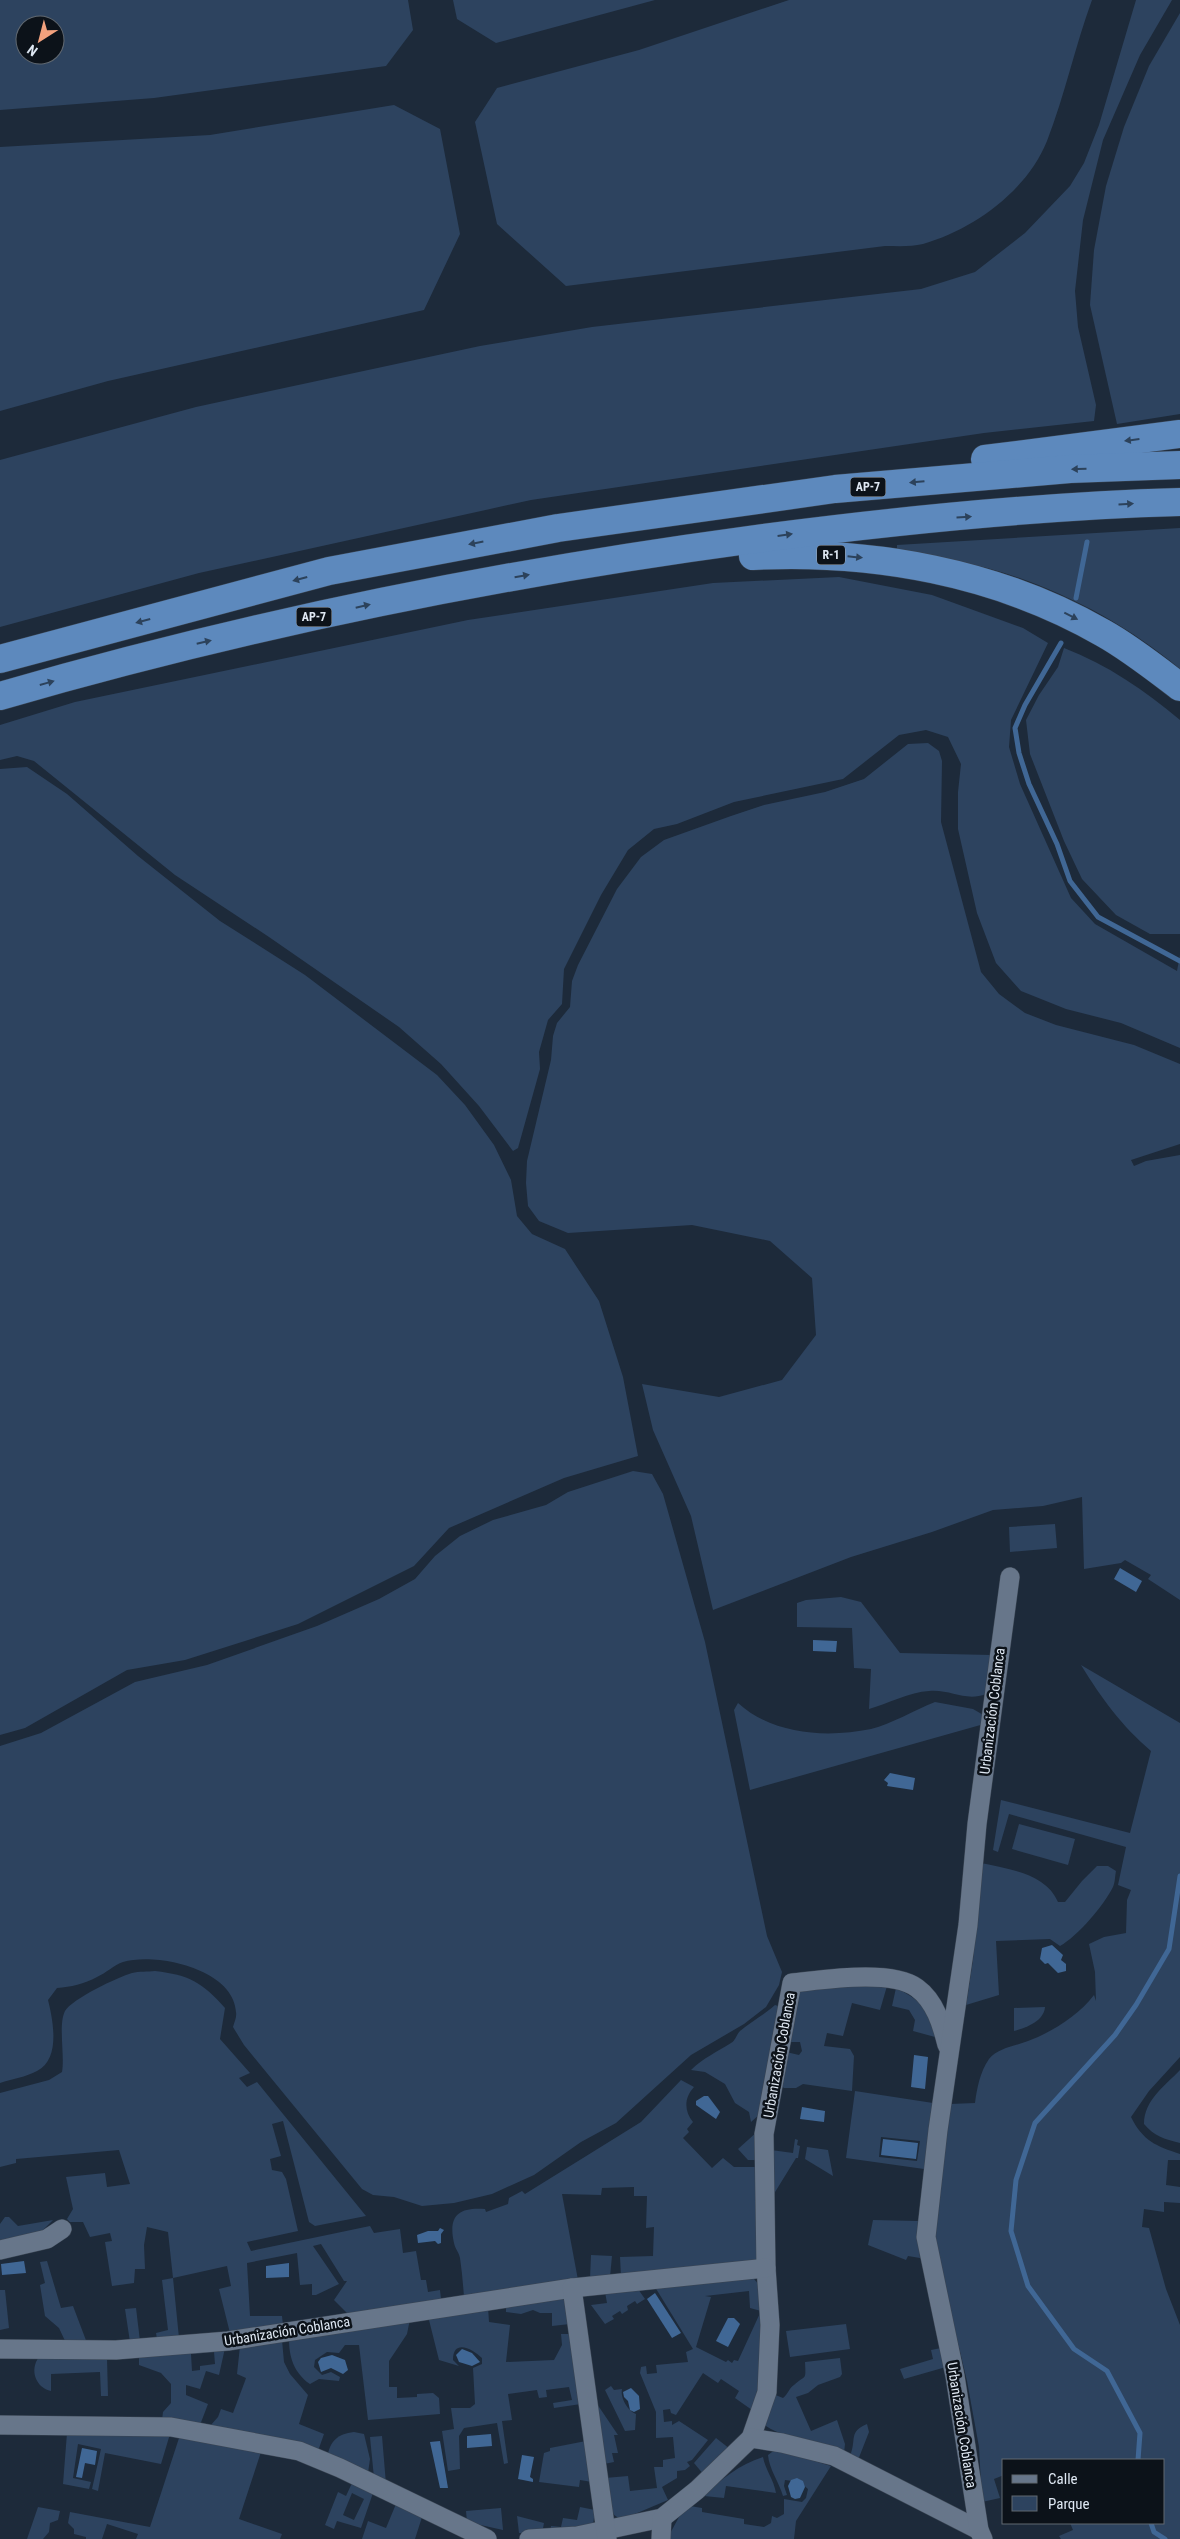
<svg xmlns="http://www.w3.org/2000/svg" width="1180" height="2539" viewBox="0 0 1180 2539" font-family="'Roboto Condensed',sans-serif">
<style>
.green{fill:#2d435f;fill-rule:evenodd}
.water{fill:#406795}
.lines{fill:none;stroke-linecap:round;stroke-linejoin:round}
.stream{stroke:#406795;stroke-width:5}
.minor-casing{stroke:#3a4553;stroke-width:20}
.motorway-casing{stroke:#3a4553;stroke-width:29}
.minor{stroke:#67768a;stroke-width:19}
.motorway{stroke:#5d89bd;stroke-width:28}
.oneway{fill:#2c425b}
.labels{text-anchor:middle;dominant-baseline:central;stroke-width:5;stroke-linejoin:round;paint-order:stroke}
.shield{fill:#0c1219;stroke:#a0a8b2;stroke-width:1}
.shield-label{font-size:12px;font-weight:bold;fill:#dfe8f3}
.street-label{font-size:14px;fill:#dfe8f3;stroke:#0c1219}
</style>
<rect width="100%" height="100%" fill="#1d2a3a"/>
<g class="green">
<path d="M0 0H408L413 30 386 66 154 98 0 110ZM25 25H55V55H25Z"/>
<path d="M453 0H655L496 43 457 19Z"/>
<path d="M789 0H1092C1075 46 1065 95 1047 141 1027 191 973 230 923 244 911 247 897 246 885 246L566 286 497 224 475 122 497 88 639 50Z"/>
<path d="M1136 0H1172L1140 55 1103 140 1083 220 1075 291 1078 327 1096 405 1094 421 984 433 531 500 199 573 0 627V460L196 407 480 346 592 327 921 289 975 272 1025 233 1070 186 1084 163 1099 125Z"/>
<path d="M1180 13V414L1117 424 1090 305 1094 250 1106 186 1124 127 1149 66Z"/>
<path d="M394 105 440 129 460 234 424 310 108 381 0 411V147L210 135Z"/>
<path d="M1180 528V669C1125 623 1057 587 987 568 957 561 927 557 897 549V545Z"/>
<path d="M839 577 932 595 1023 628 1048 643 1011 720 1009 747 1020 784 1071 898 1095 924 1177 971 1180 955V1048L1121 1023 1066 1009 1021 991 996 963 977 913 958 829V792L961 764 948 737 926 730 899 735 843 779 734 802 677 824 654 829 628 850 601 895 564 969 562 1004 548 1020 539 1052 540 1069 518 1148 513 1151 479 1106 441 1064 399 1027 269 937 175 875 34 761 17 756 0 760V725L75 702 468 620 713 583Z"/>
<path d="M1064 648C1108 665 1144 690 1180 720V934H1150L1116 915 1082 879 1064 841 1030 754 1026 720 1039 695 1058 667Z"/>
<path d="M928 743 939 751 942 761 941 822 981 972 999 994 1025 1013 1056 1025 1134 1045 1180 1064V1144L1131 1160 1134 1166 1146 1161 1180 1155V1600L1148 1579 1151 1575 1125 1560 1121 1563 1084 1569 1082 1497 1043 1506 993 1510 932 1532 851 1557 713 1610 691 1516 653 1430 642 1384 719 1397 782 1380 816 1335 812 1278 770 1241 692 1225 568 1233 539 1221 528 1206 526 1183 527 1161 551 1060 553 1036 557 1023 570 1007 572 981 578 965 617 889 641 857 664 840 731 816 764 805 825 792 864 779 908 744Z"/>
<path d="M27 767 67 794 138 856 220 921 305 975 437 1075 465 1105 494 1145 511 1180 517 1216 532 1234 565 1249 599 1301 623 1377 638 1456 564 1478 449 1528 414 1566 298 1624 185 1660 127 1670 25 1728 0 1735V769Z"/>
<path d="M633 1471 652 1474 663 1494 705 1642 767 1936 782 1972 779 1985 766 2007 744 2024 691 2055 616 2123 581 2142 534 2175 492 2194 454 2203 422 2206 394 2197 373 2195 362 2189 244 2045 233 2027C234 2023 237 2017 236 2012 234 1969 156 1952 123 1962 114 1965 106 1973 97 1977 84 1984 71 1987 57 1988L48 2000C53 2020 61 2059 37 2071 26 2077 12 2079 0 2083V1746L41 1733 135 1682 207 1665 317 1626 379 1599 415 1579 435 1556 460 1536 493 1520 546 1505 568 1492Z"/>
<path d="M1055 1524 1057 1548 1010 1552 1009 1527Z"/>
<path d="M841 1597 861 1602 900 1653 991 1655 986 1694C965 1702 951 1689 929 1691 910 1692 887 1704 869 1709L871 1669 854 1668 852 1628 797 1627V1603L806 1600Z"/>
<path d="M1081 1665 1180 1723V2057L1149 2091 1131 2117C1143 2141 1156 2146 1180 2154V2160H1168L1166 2185 1180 2187V2203L1164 2202V2212L1144 2209 1142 2227 1149 2228 1166 2289 1180 2325V2539H1061L1059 2536 1073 2530 1070 2523H1164V2460H1004V2475L994 2479 1000 2498 982 2502 979 2447 967 2381 936 2251V2225L950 2104 975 2103C977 2088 980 2072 989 2059 998 2048 1015 2046 1028 2041 1052 2032 1078 2016 1094 1995L1096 2001 1095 1972 1089 1944 1104 1937 1126 1933 1127 1900 1131 1890 1118 1885 1126 1847 1009 1814 998 1852 993 1850 1001 1800 1130 1833 1151 1751C1121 1725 1102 1699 1081 1665Z"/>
<path d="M935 1702 973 1709 985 1716 984 1724 750 1790 734 1710 738 1703C773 1735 827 1738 871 1729 892 1724 914 1710 935 1702Z"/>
<path d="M1019 1824 1075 1839 1068 1865 1012 1849Z"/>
<path d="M981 1863C1008 1869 1046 1873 1058 1902H1065L1082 1881 1097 1866H1108L1116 1871C1115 1876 1115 1883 1113 1887 1104 1905 1078 1936 1060 1946L1050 1939 996 1941 999 1995 966 2005 973 1960Z"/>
<path d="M155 1971C189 1975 202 1982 225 2008L220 2039 250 2073 239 2078 247 2087 257 2082 366 2216 315 2226 309 2222 283 2121 272 2124 281 2156 270 2159 272 2170 282 2172 286 2179 298 2231 247 2242 251 2251 370 2226 374 2233 400 2229 403 2253 416 2251 421 2280H426L428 2292 440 2290 441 2299 348 2314 334 2300 347 2281H344L321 2244 313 2246 339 2284 316 2295H312V2284L300 2285 297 2253 247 2263 250 2316H282L283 2325 230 2333 219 2289 231 2286 227 2266 173 2278 179 2338 157 2339 156 2333 168 2330 162 2280 173 2278 168 2232 147 2227 144 2245 145 2269H135L134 2283 112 2286 105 2242 112 2241 110 2233 90 2237 83 2222H70L67 2219 73 2209 66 2177 105 2173 107 2187 130 2184 119 2150 16 2159V2163L0 2167V2093L49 2080 62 2072C65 2055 58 2025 65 2011 72 1999 118 1977 132 1973 139 1971 148 1972 155 1971Z"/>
<path d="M808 1986H887L880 2010 852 2003 843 2036 827 2033 824 2046 850 2049 854 2056 852 2091 803 2084 796 2088H784L776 2081 786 2052 799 2055 802 2051 800 2042H788L795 1996Z"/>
<path d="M896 1988C922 2001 928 2008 935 2037L913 2031 915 2020 909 2010 892 2006Z"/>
<path d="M775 2005 784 2008 760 2114 751 2122 749 2112 735 2103 725 2084 705 2072 691 2070C703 2058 717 2052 731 2043 736 2040 736 2035 740 2031 752 2021 764 2015 775 2005Z"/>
<path d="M1045 2007C1044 2021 1026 2028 1014 2031V2008Z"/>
<path d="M1180 2070V2143C1164 2139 1154 2136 1144 2124 1144 2100 1165 2086 1180 2070Z"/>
<path d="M681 2080 694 2087C684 2098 684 2111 693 2122L687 2129 689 2132 683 2138 712 2168 723 2158 734 2167H758L759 2256 756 2261 741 2265 733 2280 754 2279 761 2287C762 2328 765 2370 752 2410L735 2398 739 2391 721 2379 718 2383 703 2373 676 2415 671 2413 670 2409 663 2410 664 2422 672 2421V2425L679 2421 708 2440 692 2460 687 2462 690 2466 685 2470 677 2471V2478L662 2487 668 2500 623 2519C605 2516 608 2493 605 2478L628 2476 630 2491 657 2488 654 2467H663V2460L675 2458 673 2437 656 2438V2412L640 2373 641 2367 646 2366 647 2374 657 2373 656 2365 688 2362 686 2352 693 2349 655 2287 719 2281 712 2278 705 2268 621 2276 620 2257 653 2256 654 2227 646 2228 647 2196H634V2187L602 2188 601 2195 562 2194 578 2280 550 2284 547 2289 532 2291 524 2288 471 2294 468 2299 464 2297C463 2284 462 2271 460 2258 459 2252 455 2249 454 2243 448 2216 458 2207 485 2209L486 2212 508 2204 509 2198 522 2191 525 2194 641 2122ZM749 2291 750 2308 761 2311 738 2361 734 2360 732 2363 728 2360 726 2362 696 2347 711 2297 705 2296Z"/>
<path d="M855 2091 933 2103 924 2169 846 2158ZM881 2137 920 2141 917 2161 879 2157Z"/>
<path d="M758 2131V2160H748L738 2149Z"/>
<path d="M795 2139 798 2140 797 2145 800 2146 798 2158H796L772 2197 771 2150 793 2153Z"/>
<path d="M807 2147 828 2150 833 2176 805 2159Z"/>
<path d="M5 2217H9L18 2226 53 2220 43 2230 0 2244V2224Z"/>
<path d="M873 2220 918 2221 920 2258 908 2256 906 2260 868 2245Z"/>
<path d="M591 2255 612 2256 610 2277 590 2279Z"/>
<path d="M47 2261 61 2308 73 2306 87 2343H66L59 2328 45 2316 40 2285 45 2283 40 2262Z"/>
<path d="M638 2289 645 2299 637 2304 635 2301 627 2306 628 2310 622 2314 620 2311 612 2316 614 2319 605 2324 591 2305 607 2303 605 2292Z"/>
<path d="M0 2290H5L9 2328 0 2330Z"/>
<path d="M563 2298 567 2303 570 2324 552 2326V2313H540L533 2310 521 2314 506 2312V2304Z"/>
<path d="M488 2307 489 2322 510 2325 506 2362 554 2360 562 2345 561 2334H572L581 2404 554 2408 553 2403 572 2400 569 2387 546 2390 547 2397 539 2398 537 2390 508 2394 512 2420 502 2421 508 2463 504 2464 497 2423 464 2428 459 2436 460 2469 448 2471 442 2431 454 2429 451 2408H470L475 2404 473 2368 482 2364V2358C473 2349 453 2338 453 2360L459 2366 439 2360 428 2316Z"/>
<path d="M136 2308 140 2341 130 2342 125 2309Z"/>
<path d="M410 2319 407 2334 389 2361V2387H397V2398L417 2397V2394L433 2393 439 2398 440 2414 368 2420 359 2345H345L339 2353 327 2352 315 2360 314 2367 322 2375 331 2372 340 2377 339 2381 319 2379 310 2384C294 2373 289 2357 289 2339Z"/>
<path d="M846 2324 850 2349 790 2357 786 2331Z"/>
<path d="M282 2340 284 2362 290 2374 308 2395 299 2424 324 2434 318 2451 210 2426 218 2417 221 2409 233 2413 245 2381 246 2378 237 2374 240 2346Z"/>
<path d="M225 2348 219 2375 206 2371 200 2389 186 2385V2395L208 2404 200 2425 162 2420 163 2412 171 2403V2384L161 2373 139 2365V2355ZM214 2352 215 2364 200 2366V2370L192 2371 191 2354Z"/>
<path d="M941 2348 946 2367 904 2379 900 2369 933 2359 931 2350Z"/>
<path d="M39 2357 107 2358 108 2396H101L100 2372 51 2374V2391C36 2388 29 2370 39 2357Z"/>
<path d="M840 2358 842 2374 840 2377 818 2385 808 2393 796 2397 811 2431 837 2420 845 2444 844 2453C820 2440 789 2441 766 2426L765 2420 773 2394 783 2398C788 2394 789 2388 794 2385 806 2374 806 2382 805 2362Z"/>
<path d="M611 2386 614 2390 622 2389C620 2398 628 2411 636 2414L635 2430 625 2431 605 2390Z"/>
<path d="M595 2401 618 2435H614L618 2453H612L614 2462 604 2464Z"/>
<path d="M867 2424 869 2432 858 2460 850 2456C857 2439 848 2432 867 2424Z"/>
<path d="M354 2432 364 2434 370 2459 368 2473 327 2458C330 2441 337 2434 354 2432Z"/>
<path d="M67 2433 170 2434 161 2464 105 2453 98 2491 92 2489 101 2449 78 2444 73 2478 91 2482 89 2489 63 2484Z"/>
<path d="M180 2435 261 2452 239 2519 282 2534 280 2539H136L138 2534 107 2524 102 2539H86V2537L74 2534V2529L68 2523 70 2512 150 2527Z"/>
<path d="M382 2436 386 2484 374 2478 370 2437Z"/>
<path d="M716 2438 730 2449 704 2475 694 2463Z"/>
<path d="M586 2441 592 2482 580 2480 579 2487 539 2482 544 2453 550 2451V2448Z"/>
<path d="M782 2451 831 2466 796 2521 794 2539H667L679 2517 690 2506 702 2508V2512L744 2519V2524L764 2527 771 2523 772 2516 777 2518 784 2514V2499L802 2502 806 2498 808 2489 800 2482 785 2480 784 2486 787 2495 783 2496C779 2482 769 2469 768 2455L772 2452Z"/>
<path d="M763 2457C765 2469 774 2480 776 2493L726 2486 724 2498 704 2496C721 2479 739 2465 763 2457Z"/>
<path d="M352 2483 373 2493 361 2528 337 2521 334 2529 325 2525 338 2492 346 2496ZM352 2493 364 2499 354 2520 343 2515Z"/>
<path d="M396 2504 422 2517 415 2539H362L368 2521 386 2528Z"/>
<path d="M38 2507 60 2511 58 2520 50 2523 49 2532 43 2539H27Z"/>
<path d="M580 2507 595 2510 593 2525 550 2534 551 2526 561 2527 563 2518 577 2520Z"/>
<path d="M501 2508 503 2530 467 2522 466 2511Z"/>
<path d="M517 2516 544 2523 542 2534 519 2533Z"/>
</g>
<g class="water">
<path d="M1120 1568 1142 1581 1136 1592 1114 1579Z"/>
<path d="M813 1640 837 1641 836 1652 813 1651Z"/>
<path d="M890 1773 915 1778 913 1790 887 1786 888 1783 884 1780Z"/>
<path d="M1052 1945 1063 1955 1061 1960 1066 1964V1971L1058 1973 1048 1963 1045 1964 1040 1959 1042 1948Z"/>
<path d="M914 2055 928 2057 925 2089 911 2087Z"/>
<path d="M704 2096H708L720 2112 716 2119 696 2105V2101Z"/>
<path d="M802 2107 825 2111 824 2122 800 2119Z"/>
<path d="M883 2139 918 2143 916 2159 881 2155Z"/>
<path d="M440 2228 444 2230 441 2234V2243L438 2244 435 2241 418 2243 417 2235 428 2231H438Z"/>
<path d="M24 2261 26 2273 2 2275 1 2264Z"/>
<path d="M289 2263V2277L266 2278V2266Z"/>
<path d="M655 2293 681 2333 672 2338 647 2299Z"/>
<path d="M728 2318H734L740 2324 728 2347 716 2341Z"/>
<path d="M462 2349 472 2353 480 2362 472 2366 459 2362 456 2355Z"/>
<path d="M332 2355 345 2360 348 2370 343 2374 331 2368 321 2372 318 2362 321 2358Z"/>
<path d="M631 2388 639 2396 640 2409 634 2412 630 2410 628 2401 624 2397 623 2392Z"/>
<path d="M491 2434 492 2446 467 2448V2436Z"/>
<path d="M440 2441 448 2488H440L430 2442Z"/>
<path d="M82 2448 97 2451 95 2465 85 2463 82 2478 76 2477Z"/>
<path d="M522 2455 534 2457 530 2477 533 2479V2482L518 2479Z"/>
<path d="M797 2478 803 2481 805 2487 800 2498 795 2499 791 2497 788 2486 791 2480Z"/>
</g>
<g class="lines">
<g class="stream">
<path d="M1076 598 1087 542"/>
<path d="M1061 643 1025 705 1015 728 1019 753 1029 784 1057 844 1070 881 1098 917 1180 961"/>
<path d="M1138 2460 1140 2433 1107 2371 1074 2349 1028 2286 1011 2231 1016 2180 1035 2123 1115 2035 1136 2005 1169 1949 1180 1876"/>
<path d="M1151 2523 1154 2532 1165 2539"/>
</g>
<defs>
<g id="minor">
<path d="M0 2250 47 2239 62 2229"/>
<path d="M0 2349 116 2350 228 2341 572 2288"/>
<path d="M0 2425 171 2427 299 2451 340 2468 487 2539"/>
<path d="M751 2438 767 2392 770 2325 766 2268 764 2134 792 1983C823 1980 891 1969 917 1988 935 2001 942 2025 947 2045"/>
<path d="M529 2539 577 2536 662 2518 697 2490 751 2438 782 2443 834 2456 979 2530"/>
<path d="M607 2539 572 2288 766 2268"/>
<path d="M661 2539 662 2518"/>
<path d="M983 2539 979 2530 955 2376 926 2237 938 2130 968 1925 977 1824 1010 1577"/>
</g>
<g id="motorway">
<path d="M985 459 1180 434"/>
<path d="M753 556C873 550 997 572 1103 633 1130 648 1155 668 1180 687"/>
<path d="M0 659 329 571 558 528 835 489 1070 469 1180 465"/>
<path d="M0 696C245 625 496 574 748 540 891 521 1036 506 1180 502"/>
</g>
</defs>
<use href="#minor" class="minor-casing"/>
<use href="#motorway" class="motorway-casing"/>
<use href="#minor" class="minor"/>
<use href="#motorway" class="motorway"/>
</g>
<defs><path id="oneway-solid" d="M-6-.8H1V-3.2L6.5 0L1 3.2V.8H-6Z" transform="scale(1.25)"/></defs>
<g class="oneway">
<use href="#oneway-solid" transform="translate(1132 440) rotate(173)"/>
<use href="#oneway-solid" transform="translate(1079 469) rotate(178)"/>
<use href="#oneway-solid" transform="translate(917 482) rotate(175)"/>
<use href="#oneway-solid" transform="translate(1126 504) rotate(-4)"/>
<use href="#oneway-solid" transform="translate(964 517) rotate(-4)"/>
<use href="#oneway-solid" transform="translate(785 535) rotate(-8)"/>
<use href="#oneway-solid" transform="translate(476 543) rotate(169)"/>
<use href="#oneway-solid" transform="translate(855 557) rotate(6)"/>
<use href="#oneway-solid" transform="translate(522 576) rotate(-10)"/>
<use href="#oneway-solid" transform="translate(300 579) rotate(165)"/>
<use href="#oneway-solid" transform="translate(363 606) rotate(-13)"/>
<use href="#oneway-solid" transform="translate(1071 616) rotate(27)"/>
<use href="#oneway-solid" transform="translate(143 621) rotate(165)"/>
<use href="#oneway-solid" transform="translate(204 642) rotate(-13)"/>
<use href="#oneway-solid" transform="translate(47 683) rotate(-16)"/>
</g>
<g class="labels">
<g class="shield">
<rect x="850.5" y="477.5" width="35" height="19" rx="4"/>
<rect x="817" y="545.5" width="28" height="19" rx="4"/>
<rect x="296.5" y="607.5" width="35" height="19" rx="4"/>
</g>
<g class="shield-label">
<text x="868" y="487">AP-7</text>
<text x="831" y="555">R-1</text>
<text x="314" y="617">AP-7</text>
</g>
<g class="street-label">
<text transform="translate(992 1711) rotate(-83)">Urbanización Coblanca</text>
<text transform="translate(779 2055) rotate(-80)">Urbanización Coblanca</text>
<text transform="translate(287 2331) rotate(-9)">Urbanización Coblanca</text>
<text transform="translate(962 2425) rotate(81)">Urbanización Coblanca</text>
</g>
</g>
<rect x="1002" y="2459" width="162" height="65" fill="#0c1219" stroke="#606870"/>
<rect x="1012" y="2475" width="25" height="8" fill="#67768a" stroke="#606870"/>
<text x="1048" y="2484" font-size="15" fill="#dfe8f3">Calle</text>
<rect x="1012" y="2496" width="25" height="15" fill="#2d435f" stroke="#606870"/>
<text x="1048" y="2509" font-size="15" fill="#dfe8f3">Parque</text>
<g transform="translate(40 40) rotate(216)"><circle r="24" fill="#0c1219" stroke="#606870"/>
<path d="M0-4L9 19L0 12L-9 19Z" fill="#f2a17e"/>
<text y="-8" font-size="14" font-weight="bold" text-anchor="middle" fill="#dfe8f3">N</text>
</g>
</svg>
